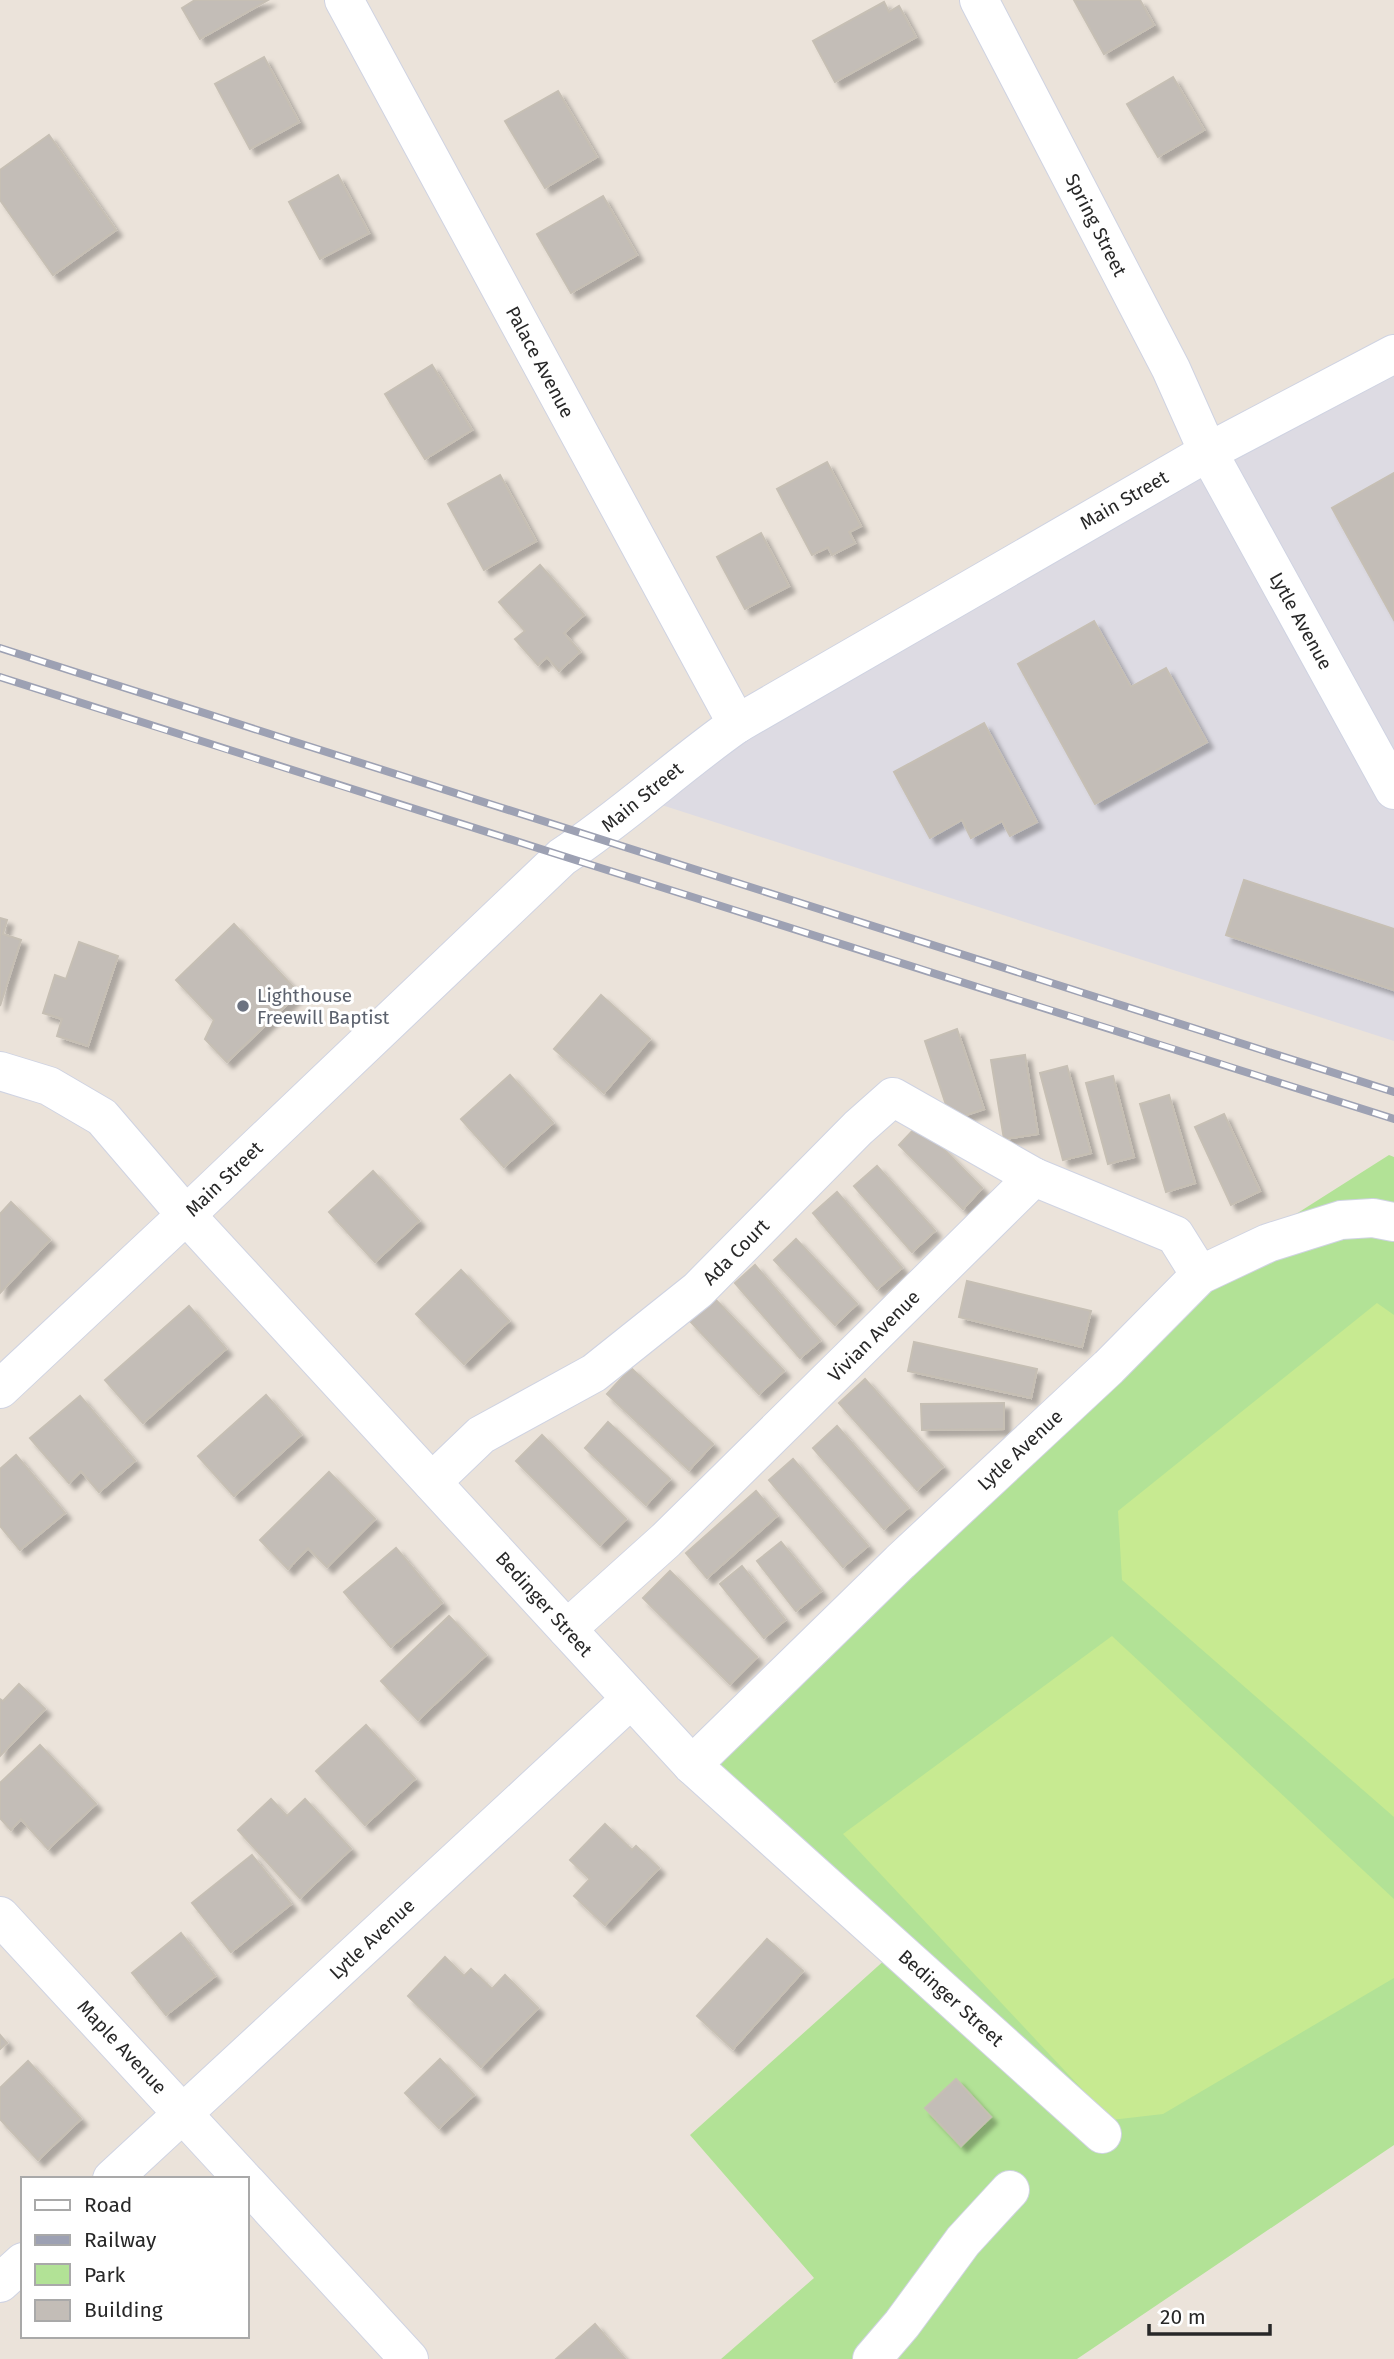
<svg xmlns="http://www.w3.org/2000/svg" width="1394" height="2359" viewBox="0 0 1394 2359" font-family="'Fira Sans',sans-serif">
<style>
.industrial{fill:#dddbe3}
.green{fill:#b2e296}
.pitch{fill:#c7ea91}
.building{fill:#c3bdb7;stroke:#c6bfb4;stroke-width:2;filter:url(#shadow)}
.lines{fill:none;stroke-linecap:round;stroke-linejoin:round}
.minor-casing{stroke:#cfd3e2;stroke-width:40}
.minor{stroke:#fff;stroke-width:38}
.rail-casing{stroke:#9da1b3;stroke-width:8}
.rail{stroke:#fff;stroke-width:5;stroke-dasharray:16;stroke-linecap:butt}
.worship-dot{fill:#6b7280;stroke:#fff;stroke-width:2.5}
.labels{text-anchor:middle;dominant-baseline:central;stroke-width:6;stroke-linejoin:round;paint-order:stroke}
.street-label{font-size:19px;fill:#282828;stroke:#fff}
.worship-label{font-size:19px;fill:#5b616d;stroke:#fff;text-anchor:start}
</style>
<defs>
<filter id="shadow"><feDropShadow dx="6" dy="6" stdDeviation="2" flood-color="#0004"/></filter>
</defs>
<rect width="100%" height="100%" fill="#ebe3da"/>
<path class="industrial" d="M1394 354V1041L640 798Z"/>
<path class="green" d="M1389 1155 1394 1157V2145L1077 2359H721L814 2278 690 2135 897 1949 692 1765 1200 1275Z"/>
<g class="pitch">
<path d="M1377 1303 1394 1315V1817L1122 1580 1118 1511Z"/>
<path d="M1112 1636 1394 1899V1978L1163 2114 1111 2120 843 1834Z"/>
</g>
<g class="building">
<path d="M195 0H268L200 39 182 8Z"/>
<path d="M1074 0H1140L1154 25 1104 54Z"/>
<path d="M884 2 889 12 899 6 916 37 835 82 813 41Z"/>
<path d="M264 57 299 122 250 149 215 84Z"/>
<path d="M1173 77 1204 130 1158 157 1127 104Z"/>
<path d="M558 91 597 157 545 188 505 121Z"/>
<path d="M49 135 116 230 53 275 0 200V170Z"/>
<path d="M338 175 369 233 320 259 289 202Z"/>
<path d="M603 196 637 255 571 293 537 234Z"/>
<path d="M432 365 472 430 425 459 385 394Z"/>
<path d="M827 462 861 526 849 532 855 543 832 555 828 547 812 555 777 489Z"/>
<path d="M1394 473V620L1332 508Z"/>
<path d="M500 475 536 541 484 570 448 504Z"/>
<path d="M761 533 789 586 745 609 717 557Z"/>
<path d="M540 565 584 615 564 633 580 652 559 671 547 657 538 665 515 639 525 631 499 602Z"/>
<path d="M1094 621 1131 687 1166 668 1207 742 1095 804 1018 664Z"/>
<path d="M984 723 1037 822 1010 836 1002 821 971 838 962 820 930 838 894 772Z"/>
<path d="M1244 880 1394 929V990L1226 935Z"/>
<path d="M0 918 7 920 3 934 21 940 0 1006Z"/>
<path d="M234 924 299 993 227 1062 205 1039 214 1020 176 980Z"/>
<path d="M79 942 118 956 88 1046 57 1036 62 1019 43 1013 55 975 66 979Z"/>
<path d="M601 995 650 1039 604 1093 554 1049Z"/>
<path d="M957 1029 984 1109 951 1120 925 1041Z"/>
<path d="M1025 1055 1038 1134 1004 1139 991 1060Z"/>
<path d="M1067 1066 1091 1153 1063 1160 1040 1073Z"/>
<path d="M510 1075 553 1123 504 1167 461 1119Z"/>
<path d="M1113 1076 1134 1157 1108 1164 1086 1083Z"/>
<path d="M1169 1095 1195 1183 1166 1192 1140 1104Z"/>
<path d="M1224 1114 1260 1191 1231 1205 1195 1127Z"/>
<path d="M919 1124 982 1188 963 1209 899 1145Z"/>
<path d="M877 1166 935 1231 912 1252 854 1186Z"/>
<path d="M373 1171 419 1221 375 1262 329 1212Z"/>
<path d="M837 1192 902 1268 877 1289 813 1213Z"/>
<path d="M11 1202 50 1240 0 1293V1214Z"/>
<path d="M796 1239 857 1304 835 1325 774 1260Z"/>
<path d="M755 1265 820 1341 800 1358 735 1283Z"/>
<path d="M461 1270 509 1321 464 1364 416 1314Z"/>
<path d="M967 1281 1091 1311 1082 1347 959 1317Z"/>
<path d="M714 1298 784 1371 759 1394 690 1321Z"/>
<path d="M189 1306 226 1349 143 1423 105 1380Z"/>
<path d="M914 1342 1037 1369 1031 1398 908 1371Z"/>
<path d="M631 1368 713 1444 689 1470 607 1394Z"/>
<path d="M865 1379 943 1467 917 1490 839 1403Z"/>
<path d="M266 1395 301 1435 234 1496 198 1456Z"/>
<path d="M80 1396 135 1461 99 1492 81 1471 69 1483 30 1438Z"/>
<path d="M1004 1403V1429L922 1430 921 1404Z"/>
<path d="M608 1422 670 1479 646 1505 585 1448Z"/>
<path d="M837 1426 908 1508 884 1529 813 1448Z"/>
<path d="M542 1435 626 1519 600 1545 516 1461Z"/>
<path d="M16 1455 65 1513 20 1550 0 1526V1469Z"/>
<path d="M793 1459 868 1546 843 1567 769 1480Z"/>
<path d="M329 1472 375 1519 327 1567 308 1548 288 1569 260 1540Z"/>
<path d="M756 1491 777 1516 707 1578 686 1553Z"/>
<path d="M781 1542 821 1591 796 1611 757 1561Z"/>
<path d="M396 1548 442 1603 391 1647 344 1592Z"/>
<path d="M742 1566 785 1620 764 1638 720 1584Z"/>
<path d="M670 1571 757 1657 730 1684 643 1598Z"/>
<path d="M449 1616 486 1655 418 1720 381 1681Z"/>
<path d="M19 1684 45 1709 0 1756V1699L3 1701Z"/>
<path d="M366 1725 415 1779 365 1825 316 1771Z"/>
<path d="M40 1745 96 1804 48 1849 21 1819 11 1830 0 1818V1783Z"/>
<path d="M271 1799 287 1816 305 1799 351 1849 300 1898 238 1830Z"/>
<path d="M605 1824 632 1850 636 1846 659 1868 605 1925 574 1896 590 1879 570 1860Z"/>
<path d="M252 1855 291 1904 231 1952 192 1903Z"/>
<path d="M181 1933 215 1976 166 2015 132 1973Z"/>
<path d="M767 1939 803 1971 733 2049 697 2016Z"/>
<path d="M445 1957 464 1976 471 1969 492 1989 505 1975 538 2008 481 2067 408 1996Z"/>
<path d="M0 2035 7 2043 0 2049Z"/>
<path d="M440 2059 474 2095 439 2128 405 2093Z"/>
<path d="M28 2061 81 2119 38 2160 0 2119V2088Z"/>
<path d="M956 2079 991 2117 961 2146 925 2108Z"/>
<path d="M595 2324 625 2359H556Z"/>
</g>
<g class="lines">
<defs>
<g id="minor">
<path d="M344 0 737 724"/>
<path d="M979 0 1171 369 1208 452 1394 790"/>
<path d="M0 1071 49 1086 102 1117 186 1215 692 1765 1102 2134"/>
<path d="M0 1389 186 1215 562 857C623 817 677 766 737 724L1208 452 1394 354"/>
<path d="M432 1482 481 1435 594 1373 698 1290 858 1128 893 1097 1034 1177 1175 1235 1200 1275"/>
<path d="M567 1629 666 1540 1034 1177"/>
<path d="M692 1765 900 1562 1109 1367 1200 1275 1268 1243 1341 1220 1373 1218 1394 1222"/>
<path d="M0 1916 243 2179"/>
<path d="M112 2179 631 1699"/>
<path d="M247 2183 409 2359"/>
<path d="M0 2283 23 2262"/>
<path d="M872 2359 902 2324 963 2241 1010 2190"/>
</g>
</defs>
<use href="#minor" class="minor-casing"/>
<use href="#minor" class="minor"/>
<defs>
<g id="rail">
<path d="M0 648 1394 1092"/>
<path d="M0 677C464 826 930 971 1394 1119"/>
</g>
</defs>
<use href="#rail" class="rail-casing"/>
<use href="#rail" class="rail"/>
</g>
<circle class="worship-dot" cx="243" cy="1006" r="7"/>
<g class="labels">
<g class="street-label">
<text transform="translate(1096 225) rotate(63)">Spring Street</text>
<text transform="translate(540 362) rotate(62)">Palace Avenue</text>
<text transform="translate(1124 500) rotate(-30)">Main Street</text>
<text transform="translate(1301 621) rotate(61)">Lytle Avenue</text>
<text transform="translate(642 797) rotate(-39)">Main Street</text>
<text transform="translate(224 1179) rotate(-44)">Main Street</text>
<text transform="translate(736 1252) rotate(-45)">Ada Court</text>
<text transform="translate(874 1336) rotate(-45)">Vivian Avenue</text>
<text transform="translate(1020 1450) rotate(-43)">Lytle Avenue</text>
<text transform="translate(544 1604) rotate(48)">Bedinger Street</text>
<text transform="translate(372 1939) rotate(-43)">Lytle Avenue</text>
<text transform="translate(951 1998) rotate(42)">Bedinger Street</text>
<text transform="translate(122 2047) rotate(47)">Maple Avenue</text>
</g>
<g class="worship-label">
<text x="257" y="995">Lighthouse<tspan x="257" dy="22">Freewill Baptist</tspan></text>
</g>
</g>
<rect x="21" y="2177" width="228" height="161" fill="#ffffff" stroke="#a9a9a9" stroke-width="2"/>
<rect x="35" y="2200" width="35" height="10" fill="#ffffff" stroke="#a9a9a9" stroke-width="2"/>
<text x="84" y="2212" font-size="21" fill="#282828">Road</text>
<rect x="35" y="2235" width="35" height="10" fill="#9da1b3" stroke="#a9a9a9" stroke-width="2"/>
<text x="84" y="2247" font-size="21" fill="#282828">Railway</text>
<rect x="35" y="2264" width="35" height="21" fill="#b2e296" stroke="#a9a9a9" stroke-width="2"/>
<text x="84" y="2282" font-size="21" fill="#282828">Park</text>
<rect x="35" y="2300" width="35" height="21" fill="#c3bdb7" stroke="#a9a9a9" stroke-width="2"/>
<text x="84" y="2317" font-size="21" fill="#282828">Building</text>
<path d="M1149 2324v10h121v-10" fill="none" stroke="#282828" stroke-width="3.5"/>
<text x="1160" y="2324" font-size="21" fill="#282828" stroke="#ffffff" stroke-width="5" paint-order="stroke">20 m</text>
</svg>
